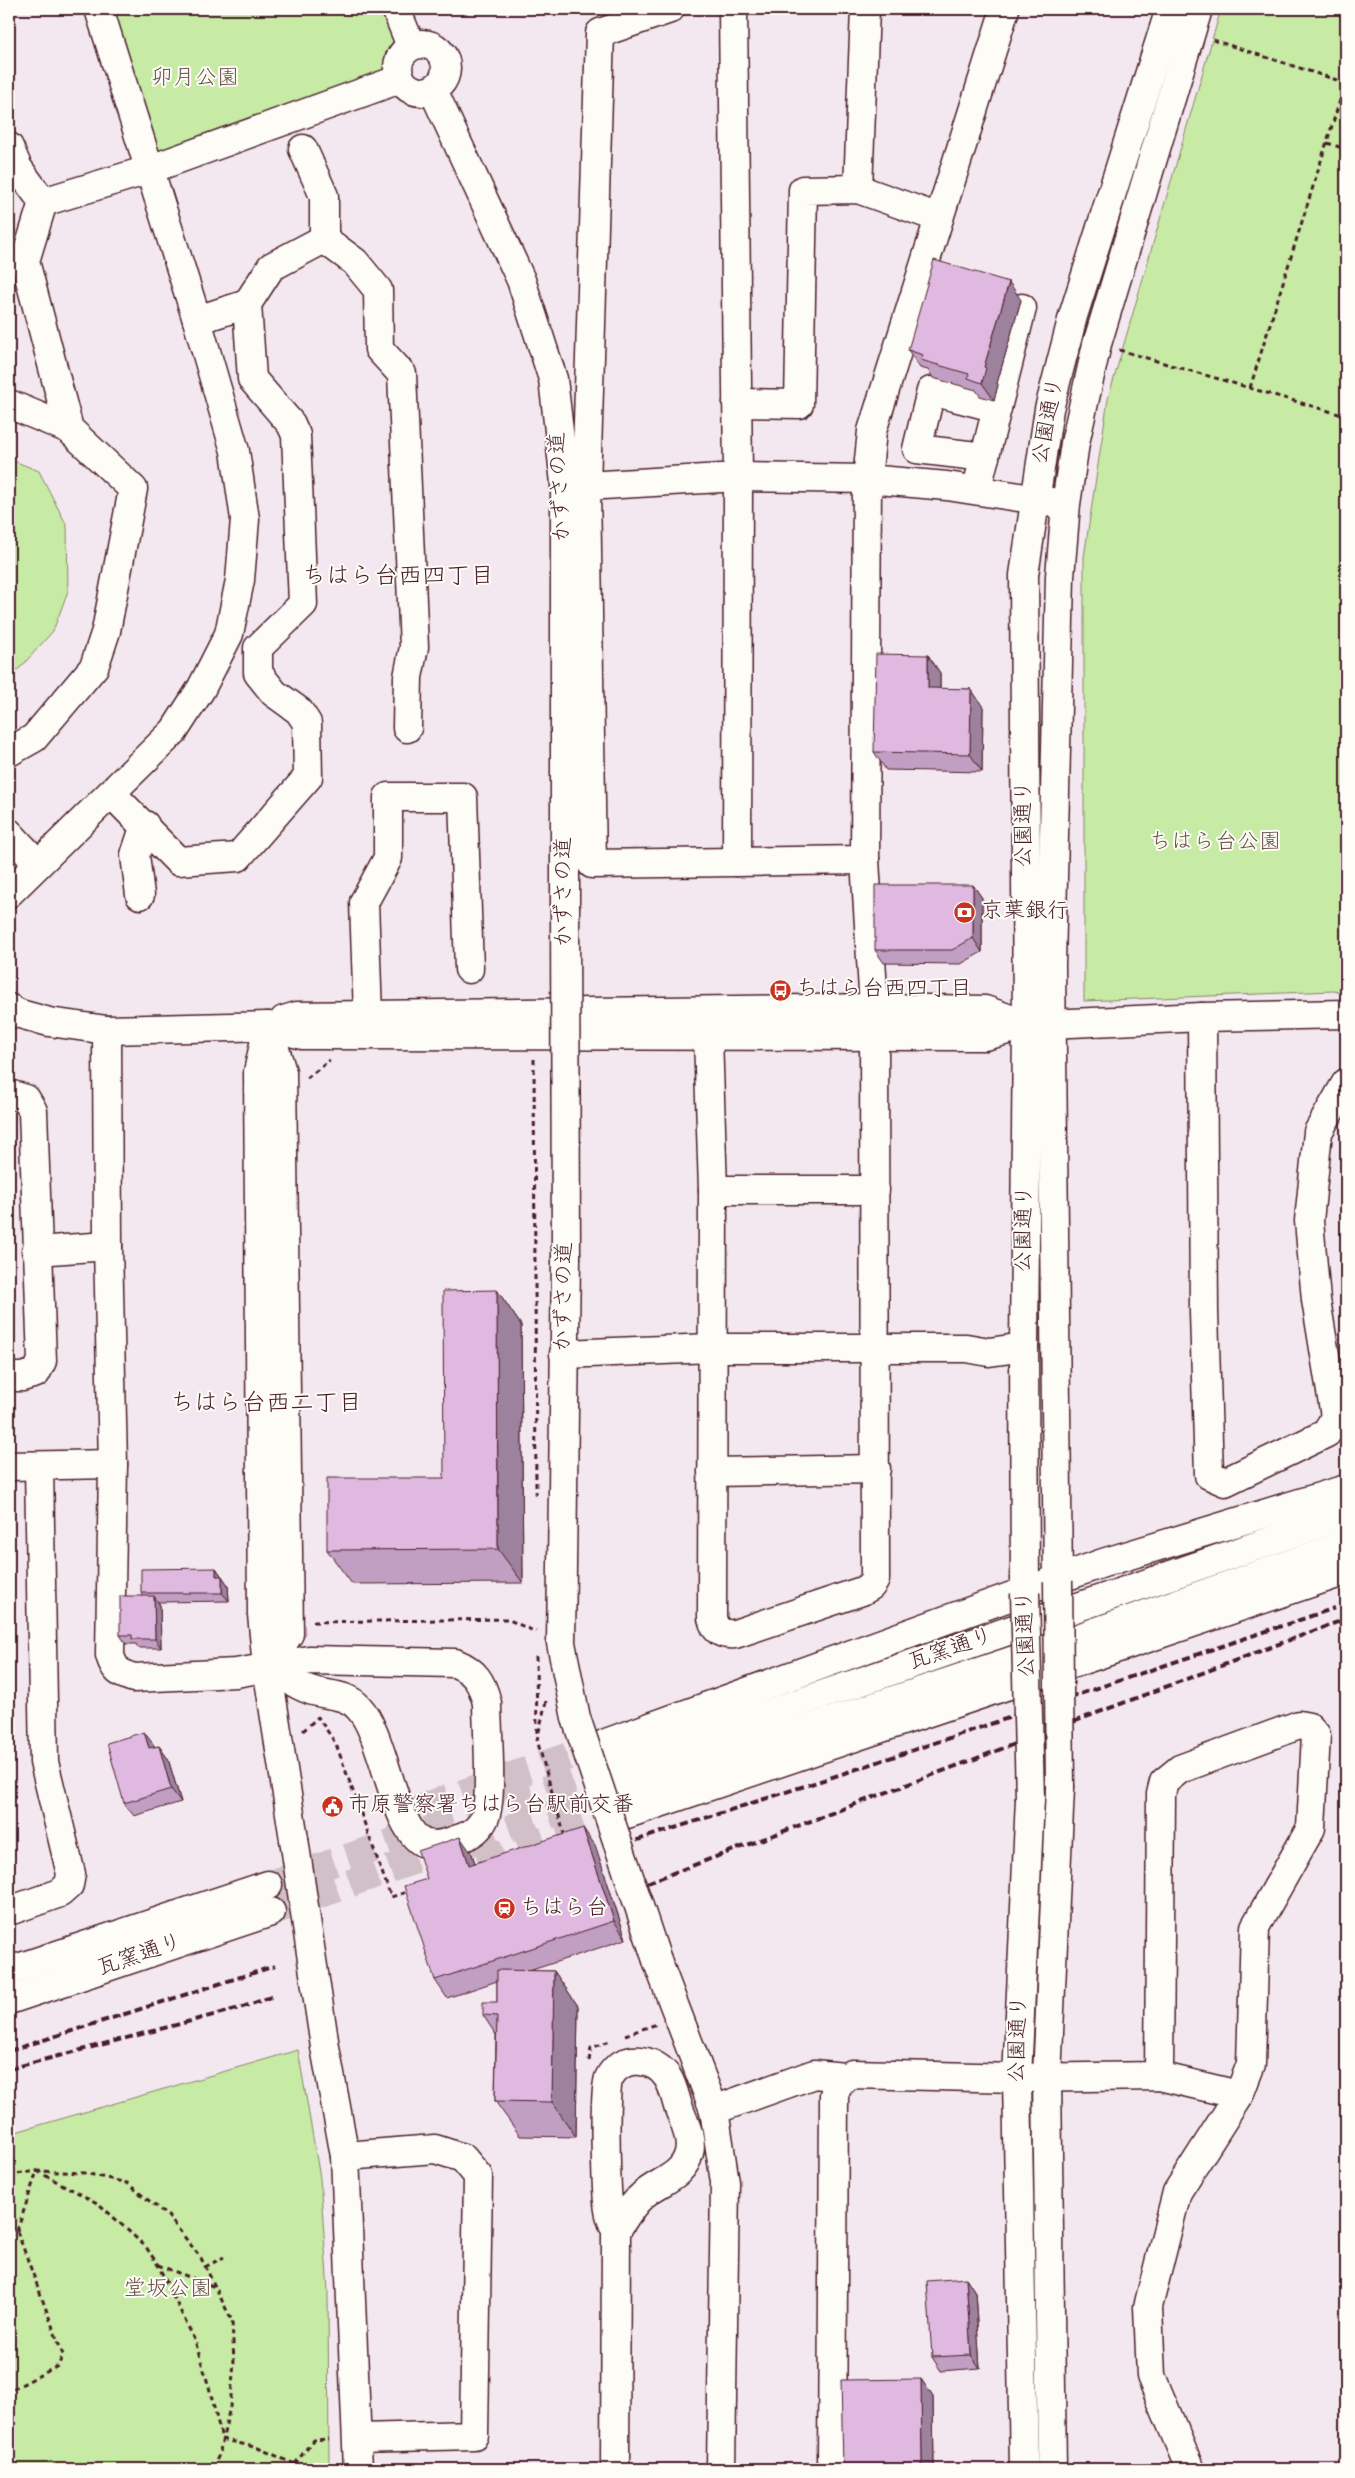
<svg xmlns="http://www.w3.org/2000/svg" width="1355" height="2478" viewBox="0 0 1355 2478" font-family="'Indie Flower','Klee One',sans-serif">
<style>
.green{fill:#c7eaa4;stroke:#888468}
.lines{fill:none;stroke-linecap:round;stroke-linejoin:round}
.minor-tunnel{stroke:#d2c0c9;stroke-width:28;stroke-dasharray:28 14;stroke-linecap:butt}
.minor-casing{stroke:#4a1f2b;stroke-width:31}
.path{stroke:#4a1f2b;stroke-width:3;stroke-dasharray:5 4;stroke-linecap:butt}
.minor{stroke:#fdfcf7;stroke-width:28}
.rail{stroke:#4a1f2b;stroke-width:4;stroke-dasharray:8 4;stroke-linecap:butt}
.minor-bridge-casing{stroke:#4a1f2b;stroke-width:31;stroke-linecap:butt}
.minor-bridge{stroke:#fdfcf7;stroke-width:28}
.wall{fill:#c19fc2;stroke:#4a1f2b}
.shaded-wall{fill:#9d829e;stroke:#4a1f2b}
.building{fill:#e0b9e1;stroke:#4a1f2b}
.labels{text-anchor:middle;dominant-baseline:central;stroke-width:4;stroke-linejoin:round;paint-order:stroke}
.park-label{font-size:22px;fill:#695249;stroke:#fdfcf7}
.street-label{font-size:22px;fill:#4a1f2b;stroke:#fdfcf7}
.poi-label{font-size:22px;fill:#4a1f2b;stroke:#fdfcf7;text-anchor:start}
.neighbourhood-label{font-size:24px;fill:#4a1f2b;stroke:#fdfcf7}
</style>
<rect width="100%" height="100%" fill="#f4e8f0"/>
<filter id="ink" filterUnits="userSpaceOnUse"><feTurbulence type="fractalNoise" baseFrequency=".02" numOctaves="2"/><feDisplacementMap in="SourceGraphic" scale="10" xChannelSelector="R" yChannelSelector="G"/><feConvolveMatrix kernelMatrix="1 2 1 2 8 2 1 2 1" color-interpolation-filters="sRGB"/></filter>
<g filter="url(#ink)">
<g class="green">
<path d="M99 9H396L402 25 376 87 148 170Z"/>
<path d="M1221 9H1346V994L1334 991 1084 1001V557L1108 399Z"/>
<path d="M9 459 39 471 67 526 68 591 53 631 21 667 9 676Z"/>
<path d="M298 2050 320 2178 328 2291 329 2469H9V2134Z"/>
</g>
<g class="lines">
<g class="minor-tunnel">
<path d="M396 1840 423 1807 606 1743"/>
<path d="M437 1868 454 1869 627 1814"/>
<path d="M268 1885 612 1767"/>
<path d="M271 1912 401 1865 621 1791"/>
</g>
<defs>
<g id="minor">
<path d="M396 9 411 46"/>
<path d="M670 9 600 33 586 486 592 864 865 860"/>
<path d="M733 9 738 477 737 862"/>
<circle cx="422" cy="68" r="24"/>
<path d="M433 90 521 280 553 379 565 483V905"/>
<path d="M9 147 18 168 43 202 25 261 69 429 133 489 106 631 94 667 34 738 9 752"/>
<path d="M303 149 324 196V239L355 262 378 290 379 349 402 374 414 647 408 677 407 728"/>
<path d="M858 189 865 9"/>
<path d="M43 202 148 170 400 79"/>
<path d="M197 320 247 304"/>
<path d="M737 403 799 404 803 190 858 189 939 218"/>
<path d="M9 404 69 429"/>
<path d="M985 457 917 449 931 391 997 408"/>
<path d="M980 476 1022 308"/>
<path d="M586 486 738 477 867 479 947 486 1052 502"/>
<path d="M111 793 178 861 238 857 308 777 307 723 299 711 274 693 258 673V648L303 604 296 435 291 424 252 379 247 304 271 267 324 239"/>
<path d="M9 833 37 863"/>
<path d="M9 893 174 731 201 689 229 634 240 580 245 519 235 451 197 320 99 9"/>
<path d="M140 895 135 855 145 825"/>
<path d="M9 1008 20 1014 49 1022 107 1030 268 1026 302 1035 985 1036 1027 1025 1202 1017 1346 1014"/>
<path d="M368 1015 364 902 388 858V797H463L469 969"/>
<path d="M1202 1017 1204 1312 1209 1475 1225 1482 1327 1433 1335 1416 1316 1300 1309 1221 1318 1132 1346 1083"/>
<path d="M284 1020 297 1016 874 1008 985 1010 1027 1025"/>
<path d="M268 1026 258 1072 262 1614 267 1667 294 1839"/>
<path d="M107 1030 108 1246 113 1464 110 1655C114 1670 120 1674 134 1678L236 1673 309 1660 455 1663C475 1671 482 1682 487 1703 487 1728 493 1796 485 1817 481 1827 474 1833 464 1837 452 1841 440 1847 427 1844 394 1836 385 1735 359 1708 346 1693 327 1696 310 1690 295 1685 281 1674 267 1667"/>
<path d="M708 1037 713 1190 712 1618C715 1631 722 1635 735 1634L862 1591 871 1586 875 1580 874 1008 865 860 867 479 872 431 1005 9"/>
<path d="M9 1094 26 1099 33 1111 42 1361 36 1373 22 1377H9"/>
<path d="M713 1190H875"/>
<path d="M36 1251 108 1246"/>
<path d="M566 1259 561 1643 576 1718"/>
<path d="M564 1354 712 1348H966L989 1352 1024 1347"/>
<path d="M9 1466 113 1464"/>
<path d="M712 1472 876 1469"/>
<path d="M1058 1581 1051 965 1060 576 1066 504 1075 443 1097 344 1198 9"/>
<path d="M1025 1593 1024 1347 1027 1025 1024 575 1049 409 1073 316 1170 9"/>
<path d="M267 1667 289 1634 282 1072 269 1029"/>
<path d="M606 1743 1103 1563 1346 1489"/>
<path d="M612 1767 1346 1515"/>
<path d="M621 1791 1032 1654 1346 1544"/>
<path d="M627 1814 1346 1571"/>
<path d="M9 1911 60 1893 69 1885 71 1874 44 1762 39 1466"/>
<path d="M657 1960 714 2110 725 2182 721 2469"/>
<path d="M9 1971 268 1885"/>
<path d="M9 2000 271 1912"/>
<path d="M325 2047 345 2156 358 2469"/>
<path d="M1159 2076 1161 1794 1164 1782 1180 1769 1299 1725 1309 1727 1316 1735 1311 1828 1255 1927 1251 2064 1239 2095 1177 2192 1148 2307 1151 2376 1190 2469"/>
<path d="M714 2110 814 2074 844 2077"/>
<path d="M345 2156 435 2149 463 2158 478 2176 474 2435 358 2438"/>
<path d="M615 2469 616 2231C613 2224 610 2217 609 2210 606 2192 603 2090 609 2078 621 2053 655 2057 668 2078 673 2086 675 2097 678 2106 683 2120 693 2138 689 2153 683 2177 659 2181 643 2195 631 2205 624 2219 616 2231"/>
<path d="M832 2469 834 2095C837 2084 841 2079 852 2074L1017 2078 1159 2076 1239 2095"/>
<path d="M1024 2469 1017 2078 1030 1799"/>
<path d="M1052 2469 1047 2077 1060 1788"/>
</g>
</defs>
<use href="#minor" class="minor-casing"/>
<g class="path">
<path d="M1213 40 1346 83"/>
<path d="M1327 143 1346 149"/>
<path d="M1119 350 1346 416"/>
<path d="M1250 388 1346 81"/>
<path d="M534 1059 536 1495"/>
<path d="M307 1078 330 1060"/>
<path d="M313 1622 507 1619 536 1632"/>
<path d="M536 1656 537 1735"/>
<path d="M546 1701 537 1740 565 1837"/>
<path d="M303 1731 318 1717 336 1744 391 1897 410 1891"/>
<path d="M625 2035 657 2024"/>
<path d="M589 2061 591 2048 610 2041"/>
<path d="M9 2175 37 2171 85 2173 127 2183 168 2216 201 2258 232 2321 234 2363 230 2407 219 2455 212 2469"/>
<path d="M9 2229 17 2231 63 2355 58 2366 9 2391"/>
<path d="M17 2231 37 2171 99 2204 146 2247 158 2265 195 2341 209 2387 222 2439 258 2448 295 2464 298 2469"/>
<path d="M158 2265 215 2287"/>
<path d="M205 2267 224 2257"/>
<path d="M295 2464 313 2440 329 2439"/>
</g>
<use href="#minor" class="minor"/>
<g class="rail">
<path d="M625 1844 848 1772 1335 1608"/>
<path d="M636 1887 1340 1621"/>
<path d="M9 2051 275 1966"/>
<path d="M9 2069 240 2008 274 1996"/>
</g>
<defs>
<g id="minor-bridge">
<path d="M565 905 566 1259"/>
<path d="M1058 1581 1060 1788"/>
<path d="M1025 1593 1030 1799"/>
<path d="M576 1718 657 1960"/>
<path d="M294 1839 325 2047"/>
</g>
</defs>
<use href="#minor-bridge" class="minor-bridge-casing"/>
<use href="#minor-bridge" class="minor-bridge"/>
</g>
<g class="wall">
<path d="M1021 300 997 383 998 385 994 400 980 396 976 390 933 378 928 370 920 368 908 350Z"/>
<path d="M928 655 940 673V689H971L983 707 982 772 886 770 874 752Z"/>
<path d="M973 885 982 898V952L961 964 884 963 875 950Z"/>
<path d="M497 1290 521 1325 523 1583 352 1584 327 1550 444 1478Z"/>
<path d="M216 1568 228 1585 229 1601 158 1602 160 1605 161 1648H138L136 1644H126L120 1635 143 1596 141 1593Z"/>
<path d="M144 1732 154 1747 159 1746 168 1759 181 1802 134 1816 124 1803Z"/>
<path d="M595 1845 626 1939 529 1971H554L578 2006 576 2137 520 2136 495 2101 496 2035 483 2015 497 2002V1981L447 1998 435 1980 427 1879 472 1854 475 1863Z"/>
<path d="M966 2278 975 2292 980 2368 941 2371 932 2357Z"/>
<path d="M921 2379 933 2397 934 2469H844L843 2467Z"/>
</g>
<g class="shaded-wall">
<path d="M1009 282 1021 300 997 383 998 385 994 400 982 383 984 367Z"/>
<path d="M928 655 940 673V706L928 688Z"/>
<path d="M971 689 983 707 982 772 970 754Z"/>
<path d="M973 885 982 898V952L973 938Z"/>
<path d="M497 1290 521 1325 523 1583 498 1549Z"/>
<path d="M216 1568 222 1577 216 1576Z"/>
<path d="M222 1576 228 1585 229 1601 222 1593Z"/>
<path d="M154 1596 160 1605 161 1648 155 1639Z"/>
<path d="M144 1732 154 1745 158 1762 149 1748Z"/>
<path d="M159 1746 168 1759 181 1802 171 1789Z"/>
<path d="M583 1828 595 1845 626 1939 614 1921Z"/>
<path d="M460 1837 472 1854 481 1882 469 1865Z"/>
<path d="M554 1971 578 2006 576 2137 552 2102Z"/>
<path d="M966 2278 975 2292 980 2368 971 2355Z"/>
<path d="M921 2379 933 2397 934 2469H925L922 2466Z"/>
</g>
<g class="building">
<path d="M934 260 1009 282 984 367 986 368 982 383 968 378 969 374 921 360 923 355 908 350Z"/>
<path d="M876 654 928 655V688L971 689 970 754 874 752Z"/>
<path d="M875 885H973V938L952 950H875Z"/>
<path d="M497 1290 498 1549 327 1550V1478H444L443 1291Z"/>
<path d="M216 1568V1576H222V1593H141V1569Z"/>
<path d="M120 1596H154L155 1639H132V1635H120Z"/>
<path d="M144 1732 149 1748 159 1746 171 1789 124 1803 107 1743Z"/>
<path d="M583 1828 614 1921 435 1980 404 1886 427 1879 418 1851 460 1837 469 1865Z"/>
<path d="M497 1970 554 1971 552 2102 495 2101 497 2016 483 2015V2002H497Z"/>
<path d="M966 2278 971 2355 932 2357 927 2281Z"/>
<path d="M921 2379 922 2466 843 2467 841 2380Z"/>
</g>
</g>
<defs>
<symbol id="bank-disc" viewBox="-11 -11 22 22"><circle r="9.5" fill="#c8321e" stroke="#fdfcf7"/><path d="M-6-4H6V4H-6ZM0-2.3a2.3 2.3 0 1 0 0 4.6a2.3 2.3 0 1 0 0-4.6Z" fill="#fff"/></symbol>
<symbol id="bus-disc" viewBox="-11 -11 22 22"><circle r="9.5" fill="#c8321e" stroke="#fdfcf7"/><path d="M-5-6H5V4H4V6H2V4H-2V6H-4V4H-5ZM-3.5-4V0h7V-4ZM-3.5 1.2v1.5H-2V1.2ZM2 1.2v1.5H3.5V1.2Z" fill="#fff"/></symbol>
<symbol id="civic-disc" viewBox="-11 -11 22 22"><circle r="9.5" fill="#c8321e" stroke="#fdfcf7"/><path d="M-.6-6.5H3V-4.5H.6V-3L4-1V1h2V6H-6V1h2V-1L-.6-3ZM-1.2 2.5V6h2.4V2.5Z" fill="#fff"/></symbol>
<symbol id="station-disc" viewBox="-11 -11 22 22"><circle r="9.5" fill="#c8321e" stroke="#fdfcf7"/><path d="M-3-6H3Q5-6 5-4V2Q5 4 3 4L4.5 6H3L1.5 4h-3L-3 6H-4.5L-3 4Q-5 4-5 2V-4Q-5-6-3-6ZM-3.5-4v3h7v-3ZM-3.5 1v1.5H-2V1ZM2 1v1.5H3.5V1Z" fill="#fff"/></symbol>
</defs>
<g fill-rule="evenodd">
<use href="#bank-disc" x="952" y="900" width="25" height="25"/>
<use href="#bus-disc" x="768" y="978" width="25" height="25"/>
<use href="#civic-disc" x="320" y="1794" width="25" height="25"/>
<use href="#station-disc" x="492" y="1896" width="25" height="25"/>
</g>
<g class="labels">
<g class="park-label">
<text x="195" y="79">卯月公園</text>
<text x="1215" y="843">ちはら台公園</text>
<text x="168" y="2290">堂坂公園</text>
</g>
<g class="street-label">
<text transform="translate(1049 421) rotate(-79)">公園通り</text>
<text transform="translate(561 487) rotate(-93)">かずさの道</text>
<text transform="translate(1025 824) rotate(-90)">公園通り</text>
<text transform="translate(565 892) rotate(-90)">かずさの道</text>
<text transform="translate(1025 1229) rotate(-89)">公園通り</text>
<text transform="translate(565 1297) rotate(-89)">かずさの道</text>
<text transform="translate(1027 1634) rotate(-92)">公園通り</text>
<text transform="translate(951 1650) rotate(-19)">瓦窯通り</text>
<text transform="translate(140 1956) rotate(-19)">瓦窯通り</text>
<text transform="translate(1019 2039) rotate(-88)">公園通り</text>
</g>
<g class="poi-label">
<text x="981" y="912">京葉銀行</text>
<text x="796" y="990">ちはら台西四丁目</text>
<text x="348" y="1806">市原警察署ちはら台駅前交番</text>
<text x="520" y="1909">ちはら台</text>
</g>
<g class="neighbourhood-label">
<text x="398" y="577">ちはら台西四丁目</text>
<text x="266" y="1404">ちはら台西二丁目</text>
</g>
</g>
<rect width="1355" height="2478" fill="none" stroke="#fdfcf7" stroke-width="30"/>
<rect x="15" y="15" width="1325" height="2448" fill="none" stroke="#4a1f2b" stroke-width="2" filter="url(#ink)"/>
</svg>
